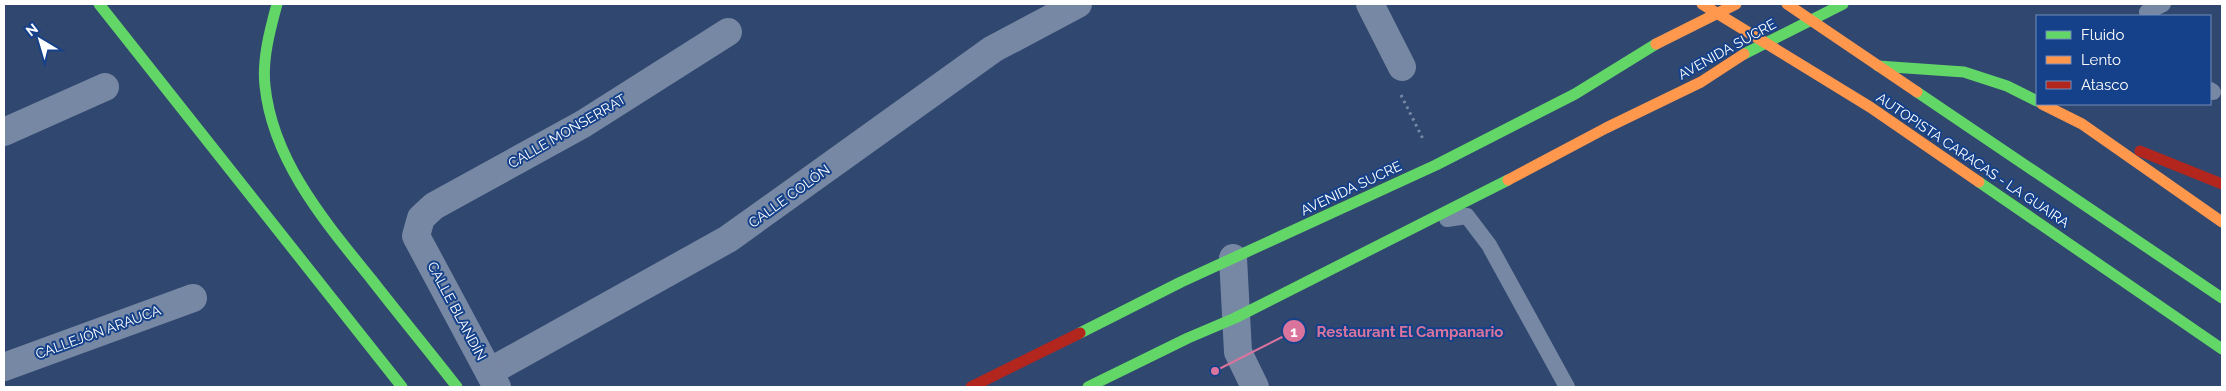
<svg xmlns="http://www.w3.org/2000/svg" width="2226" height="391" viewBox="0 0 2226 391" font-family="Raleway,sans-serif">
<style>
.lines{fill:none;stroke-linecap:round;stroke-linejoin:round}
.path{stroke:#7788a4;stroke-width:3;stroke-dasharray:2.5 4;stroke-linecap:butt}
.lane{stroke:#7788a4;stroke-width:16}
.street{stroke:#7788a4;stroke-width:28}
.fast{stroke:#63d668;stroke-width:11}
.slow{stroke:#ff974d;stroke-width:11}
.jam{stroke:#b3261e;stroke-width:11}
.labels{text-anchor:middle;dominant-baseline:central;stroke-width:4;stroke-linejoin:round;paint-order:stroke}
.street-label{font-size:14px;fill:#fff;stroke:#15418a}
.leader{fill:none;stroke:#da749d;stroke-width:2}
.callout-dot{fill:#da749d;stroke:#15418a;stroke-width:2}
.mark-label{font-size:15px;text-anchor:middle;font-weight:bold;fill:#fff}
.callout-label{font-size:15px;text-anchor:middle;font-weight:bold;fill:#da749d;stroke:#15418a;stroke-width:4;stroke-linejoin:round;paint-order:stroke}
</style>
<rect width="100%" height="100%" fill="#30476f"/>
<g class="lines">
<path class="path" d="M1401 95 1423 139"/>
<g class="lane">
<path d="M2147 12 2163 4"/>
<path d="M2210 90 2213 92"/>
<path d="M1447 219 1467 216 1489 245 1567 387"/>
</g>
<g class="street">
<path d="M1370 4 1402 67"/>
<path d="M4 132 105 87"/>
<path d="M1233 258 1238 352 1255 387"/>
<path d="M4 367 193 298"/>
<path d="M489 372 728 239 993 49 1078 4"/>
<path d="M497 387 416 236 421 218 434 206 583 124 728 32"/>
</g>
<g class="fast">
<path d="M99 4 402 387"/>
<path d="M277 4C270 30 262 59 265 86 273 162 326 223 372 280 400 316 429 351 457 387"/>
<path d="M1744 54 1843 4"/>
<path d="M1878 66 1964 72 2007 86 2037 101"/>
<path d="M1917 92 2222 298"/>
<path d="M1979 182 2222 349"/>
<path d="M1080 333 1181 282 1436 165 1575 94 1656 44"/>
<path d="M1088 387 1188 338 1235 318 1508 180"/>
</g>
<g class="slow">
<path d="M1702 4 1870 107 1979 182"/>
<path d="M1787 4 1917 92"/>
<path d="M1656 44 1736 4"/>
<path d="M2042 104 2082 124 2222 222"/>
<path d="M1508 180 1606 128 1701 82 1744 54"/>
</g>
<g class="jam">
<path d="M2140 151 2222 184"/>
<path d="M971 387 1080 333"/>
</g>
</g>
<g class="labels">
<g class="street-label">
<text transform="translate(1727 49) rotate(-29)">AVENIDA SUCRE</text>
<text transform="translate(567 131) rotate(-30)">CALLE MONSERRAT</text>
<text transform="translate(1973 160) rotate(34)">AUTOPISTA CARACAS - LA GUAIRA</text>
<text transform="translate(1351 188) rotate(-25)">AVENIDA SUCRE</text>
<text transform="translate(789 196) rotate(-36)">CALLE COLÓN</text>
<text transform="translate(457 311) rotate(62)">CALLE BLANDÍN</text>
<text transform="translate(98 332) rotate(-20)">CALLEJÓN ARAUCA</text>
</g>
</g>
<path class="leader" d="M1215 371L1294 331"/>
<g class="callout-dot">
<circle cx="1215" cy="371" r="5"/>
<circle cx="1294" cy="331" r="12"/>
</g>
<g class="mark-label">
<text x="1294" y="337">1</text>
</g>
<g class="callout-label">
<text x="1410" y="337">Restaurant El Campanario</text>
</g>
<rect width="2226" height="391" fill="none" stroke="#ffffff" stroke-width="10"/>
<rect x="2036" y="15" width="175" height="90" fill="#15418a" stroke="#738db9"/>
<rect x="2046" y="31" width="25" height="8" fill="#63d668" stroke="#738db9"/>
<text x="2081" y="40" font-size="15" fill="#ffffff">Fluido</text>
<rect x="2046" y="56" width="25" height="8" fill="#ff974d" stroke="#738db9"/>
<text x="2081" y="65" font-size="15" fill="#ffffff">Lento</text>
<rect x="2046" y="81" width="25" height="8" fill="#b3261e" stroke="#738db9"/>
<text x="2081" y="90" font-size="15" fill="#ffffff">Atasco</text>
<g transform="translate(40 40) rotate(322)" stroke="#15418a" stroke-width="4" paint-order="stroke">
<path d="M0-4L9 19L0 12L-9 19Z" fill="#ffffff"/>
<text y="-8" font-size="14" font-weight="bold" text-anchor="middle" fill="#ffffff">N</text>
</g>
</svg>
